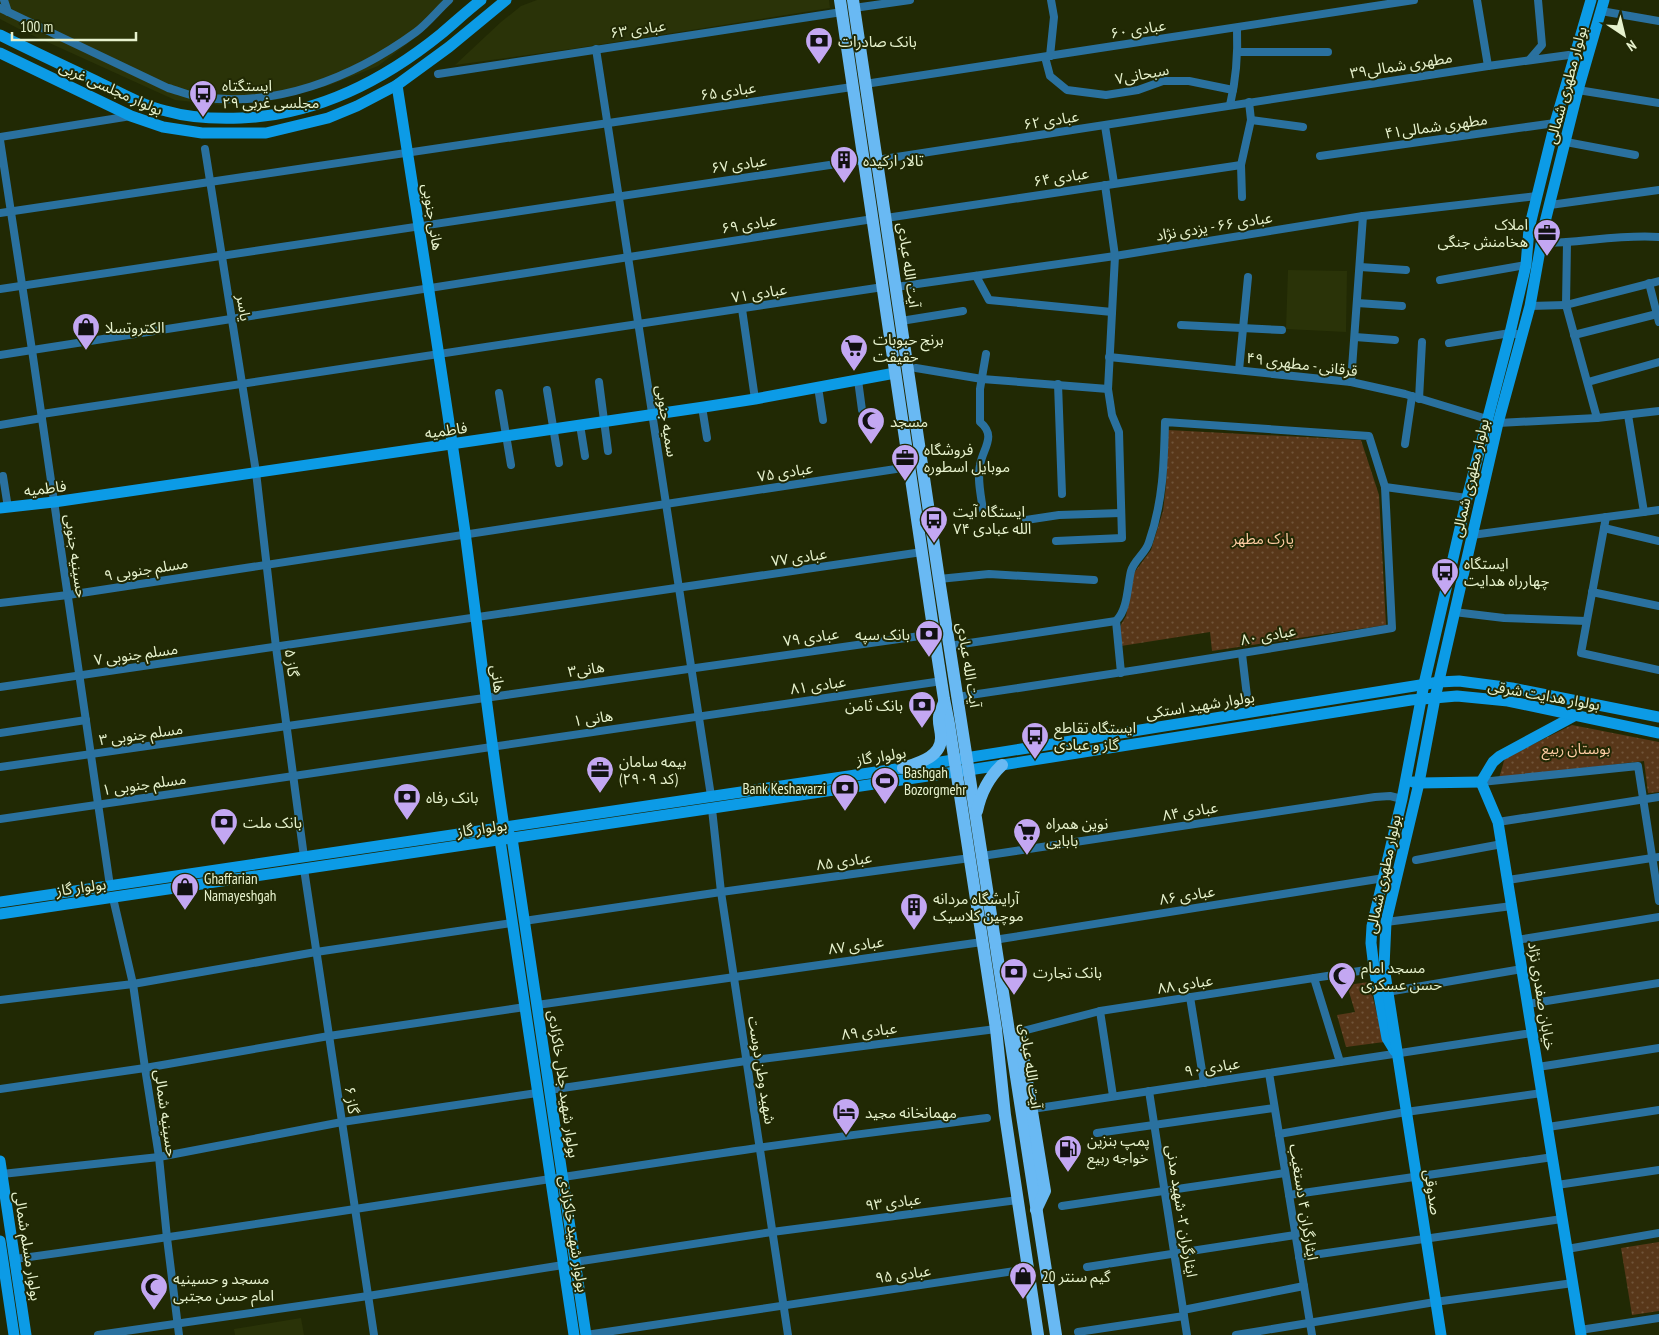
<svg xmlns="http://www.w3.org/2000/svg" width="1659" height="1335" viewBox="0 0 1659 1335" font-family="'PT Sans Narrow','Noto Sans Arabic',sans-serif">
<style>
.built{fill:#2a3308}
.park{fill:url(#park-dots)}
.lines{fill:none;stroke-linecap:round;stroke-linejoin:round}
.street{stroke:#2a719f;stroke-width:8}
.secondary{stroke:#0c9be6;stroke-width:11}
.primary{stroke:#69b9f3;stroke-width:12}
.labels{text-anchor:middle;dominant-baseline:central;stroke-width:4;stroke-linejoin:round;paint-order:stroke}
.street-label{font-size:15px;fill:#e7f2ce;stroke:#212904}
.poi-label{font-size:15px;fill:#e7f2ce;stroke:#212904;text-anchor:start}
.park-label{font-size:15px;fill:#fecca3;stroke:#212904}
</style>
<defs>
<pattern id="park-dots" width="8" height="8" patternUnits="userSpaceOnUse" patternTransform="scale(1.25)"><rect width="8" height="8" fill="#583719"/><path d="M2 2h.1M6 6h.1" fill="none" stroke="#705439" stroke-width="1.8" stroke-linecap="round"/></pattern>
</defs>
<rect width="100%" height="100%" fill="#212904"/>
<g class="built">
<path d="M0 0H455L419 35 378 66 330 85 276 100 221 105 175 100 23 31 0 19Z"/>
<path d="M537 0H829L830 8 578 48 455 65 501 22 521 6Z"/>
<path d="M1288 270 1347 271 1346 332 1286 329Z"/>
<path d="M301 1318 304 1335H235L234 1329Z"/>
</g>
<g class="park">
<path d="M1168 430 1361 440 1379 495 1386 625 1212 651 1210 632 1121 646 1119 628 1126 616 1134 573 1151 550 1163 511 1166 486Z"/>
<path d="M1572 725 1659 742V792L1648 793 1644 761 1499 778 1505 758Z"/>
<path d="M1369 982 1384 1042 1346 1047 1337 1015 1355 1012 1347 985Z"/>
<path d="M1659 1242V1311L1632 1315 1621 1248Z"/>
</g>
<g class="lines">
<g class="street">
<path d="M4 0 8 12"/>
<path d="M1477 0 1488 66"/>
<path d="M0 8 168 88C176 90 185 94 194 96 273 110 353 78 416 32 428 23 438 10 449 0"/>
<path d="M854 8 910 0"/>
<path d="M1601 11 1659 21"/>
<path d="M596 49 711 796"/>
<path d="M1238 52H1328"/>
<path d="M1050 56 1054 17 1051 0"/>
<path d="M1045 57 1050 76 1067 90 1106 95 1138 90 1163 81H1189L1233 90"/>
<path d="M1530 59 1542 45 1538 0"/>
<path d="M438 74 842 12"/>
<path d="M865 84 1414 0"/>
<path d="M1578 90 1659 103"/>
<path d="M1230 105C1236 80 1238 54 1237 28"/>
<path d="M1251 120 1303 127"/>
<path d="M1105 126 1114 183"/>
<path d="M0 137 131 116"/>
<path d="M0 140 32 350 110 886"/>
<path d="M1566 142 1635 155"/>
<path d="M205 149 256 472 276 647 304 857"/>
<path d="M1320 156 1555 123"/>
<path d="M877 160 1488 66 1576 54"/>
<path d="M1242 197 1241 165 1251 120 1249 102"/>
<path d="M1550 205 1659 190"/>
<path d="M0 213 852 87"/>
<path d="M886 218 1241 165"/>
<path d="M1542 243C1581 243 1620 234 1659 237"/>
<path d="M1567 243 1566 305 1597 418"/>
<path d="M1360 267 1406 270"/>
<path d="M976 276 989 300 1112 312"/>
<path d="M1440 280 1526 265"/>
<path d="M1649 283 1659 322"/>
<path d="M896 287 1115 256 1363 216 1537 196"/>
<path d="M0 289 863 160"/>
<path d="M1357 303 1402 306"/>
<path d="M1530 306 1566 305 1659 281"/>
<path d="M742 309 755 399"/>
<path d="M901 321 963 311"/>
<path d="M1181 325 1282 330"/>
<path d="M1574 335 1657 314"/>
<path d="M1355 337 1395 340"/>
<path d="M1449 343 1510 333 1522 335"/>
<path d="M0 355 873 219"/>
<path d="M1109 357 1351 382 1405 394 1487 419"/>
<path d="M916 368 982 379 1108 389"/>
<path d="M1239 370 1248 277"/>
<path d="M858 380 862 410"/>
<path d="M599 382 608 451"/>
<path d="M1351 382 1363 216"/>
<path d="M1588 382 1659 362"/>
<path d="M1058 384 1062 494"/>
<path d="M818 387 823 420"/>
<path d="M547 390 559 463"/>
<path d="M499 393 511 465"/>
<path d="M1419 399 1422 342"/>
<path d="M702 407 707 438"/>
<path d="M42 414 883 287"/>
<path d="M1628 415 1644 512"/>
<path d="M1498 423 1597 418 1659 411"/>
<path d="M0 425 42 418"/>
<path d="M580 425 585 456"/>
<path d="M1405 444 1412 396"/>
<path d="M3 476 8 508"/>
<path d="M1385 487 1467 498"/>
<path d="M983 510C981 496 977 479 980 465 983 448 997 436 980 422V389L986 354"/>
<path d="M1606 517 1581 653 1659 670"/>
<path d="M1026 520 1059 515 1121 513"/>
<path d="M1604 528 1659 541"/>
<path d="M1472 535 1659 510"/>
<path d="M1056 541 1122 538 1119 432 1112 415 1108 389 1115 256 1105 185"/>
<path d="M939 579 989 574 1094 580"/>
<path d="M1592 592 1659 606"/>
<path d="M0 603 68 595 909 467"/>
<path d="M1454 612 1504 618 1586 621"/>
<path d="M949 646 1116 621"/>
<path d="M1242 654 1249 713"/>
<path d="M0 687 922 552"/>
<path d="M957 697C1102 676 1247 653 1392 628L1385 487 1369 436 1165 422C1164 464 1163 502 1149 542 1146 553 1134 560 1131 571 1127 588 1128 609 1116 621L1121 673"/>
<path d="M0 733 86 720"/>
<path d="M0 767 934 634"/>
<path d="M1481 782 1638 766 1659 901"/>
<path d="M712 809 721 892 788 1335"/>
<path d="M0 819 942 681"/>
<path d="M1498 822 1659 797"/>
<path d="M982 856 1375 797 1390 796 1402 799"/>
<path d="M1416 860 1502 844"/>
<path d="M304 869 374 1335"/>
<path d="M1508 880 1659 857"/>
<path d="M113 898 133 984 145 1068 159 1157 167 1238 179 1335"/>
<path d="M524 921 721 892 970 858"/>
<path d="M1386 922 1512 906"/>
<path d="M994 940 1384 878"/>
<path d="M1517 940 1659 917"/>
<path d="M1314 978 1340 1062"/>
<path d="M1387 992 1522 969"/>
<path d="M1190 997 1204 1083"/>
<path d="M0 1000 133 984 316 952 512 923"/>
<path d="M1528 1004 1659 983"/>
<path d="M537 1005 982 942"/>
<path d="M1100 1011 1113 1096"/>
<path d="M1017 1034 1019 1032 1100 1011 1379 968"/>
<path d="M1538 1067 1659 1048"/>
<path d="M1269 1073 1312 1335"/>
<path d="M0 1089 145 1068 329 1036 525 1007"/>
<path d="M549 1090 746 1061 996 1029"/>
<path d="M1149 1091 1187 1335"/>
<path d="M1032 1109 1532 1033"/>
<path d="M1548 1127 1659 1110"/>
<path d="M1097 1133 1274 1108"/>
<path d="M1279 1134 1406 1112 1542 1093"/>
<path d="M2 1174 159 1157 342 1122 537 1093"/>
<path d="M1557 1185 1659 1170"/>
<path d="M1289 1195 1553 1157"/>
<path d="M1062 1206 1285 1173"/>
<path d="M1567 1249 1659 1233"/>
<path d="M1299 1257 1562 1219"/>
<path d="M15 1259C263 1225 509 1184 757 1148 833 1137 910 1128 987 1118"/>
<path d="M575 1262 772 1232 1018 1200"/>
<path d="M1087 1267 1295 1235"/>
<path d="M1183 1310 1304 1286"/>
<path d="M1580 1330 1659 1318"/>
<path d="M1078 1332 1184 1316"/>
<path d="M98 1335 368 1296 563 1265"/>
<path d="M586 1335 1028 1269"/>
<path d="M1236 1335 1435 1302 1573 1283"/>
</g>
<g class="secondary">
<path d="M0 35C32 51 64 66 96 81 119 92 141 105 166 111 190 118 216 119 241 118 316 115 383 81 441 34 454 23 467 11 481 0"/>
<path d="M0 53 131 116 163 127 202 133H266L328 118 357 106 397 85 449 47 506 0"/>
<path d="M397 85C420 234 444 383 465 532 478 630 489 729 504 827L512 838 586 1335"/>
<path d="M0 508 54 502 704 407 755 399 895 373"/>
<path d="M1413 782 1419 783 1481 782"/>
<path d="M1481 782 1498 822 1581 1335"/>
<path d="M1481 782 1493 762 1500 756 1576 715"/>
<path d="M502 833 500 840 574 1335"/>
<path d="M0 902 903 768 1439 682 1459 681 1512 688 1659 717"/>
<path d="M0 914 1002 765 1411 700 1457 696 1508 701 1659 733"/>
<path d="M1395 1051 1387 1038 1374 968 1371 943 1372 926 1402 799 1424 684 1467 498 1510 333 1526 265 1529 229 1537 196 1555 123 1591 0"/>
<path d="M0 1161 26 1335"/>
<path d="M0 1241 14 1335"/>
<path d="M1441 1335 1384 967 1386 922 1419 783 1435 698 1498 423 1530 306 1545 222 1578 90 1604 0"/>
</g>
<g class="primary">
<path d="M840 0 934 634 944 699 949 724 996 1029 1005 1115 1038 1335"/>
<path d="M853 0 939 579 1056 1335"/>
<path d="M903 768C918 763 942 757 941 737 941 730 938 723 939 717 939 711 943 707 944 702"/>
<path d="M977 811C981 792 988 778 1002 765"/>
<path d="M1019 1032 1045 1191 1036 1210"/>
</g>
</g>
<defs>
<symbol id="bank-pin" viewBox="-11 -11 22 30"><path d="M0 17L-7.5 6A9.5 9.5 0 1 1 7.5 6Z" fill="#c3a7f2" stroke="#212904"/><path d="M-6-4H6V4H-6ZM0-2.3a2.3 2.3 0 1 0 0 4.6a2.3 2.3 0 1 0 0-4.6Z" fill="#111"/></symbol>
<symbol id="bus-pin" viewBox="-11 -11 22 30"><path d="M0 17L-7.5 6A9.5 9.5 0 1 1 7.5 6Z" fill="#c3a7f2" stroke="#212904"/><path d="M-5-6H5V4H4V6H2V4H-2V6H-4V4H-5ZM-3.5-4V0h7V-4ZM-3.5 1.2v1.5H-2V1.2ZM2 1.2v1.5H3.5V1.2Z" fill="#111"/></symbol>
<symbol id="building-pin" viewBox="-11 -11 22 30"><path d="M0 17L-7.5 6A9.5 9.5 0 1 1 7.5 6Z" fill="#c3a7f2" stroke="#212904"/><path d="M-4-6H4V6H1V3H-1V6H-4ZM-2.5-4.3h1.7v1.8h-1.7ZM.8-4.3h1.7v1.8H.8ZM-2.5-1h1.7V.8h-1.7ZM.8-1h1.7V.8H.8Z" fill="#111"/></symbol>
<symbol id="office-pin" viewBox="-11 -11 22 30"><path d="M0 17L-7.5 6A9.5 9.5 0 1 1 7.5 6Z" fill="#c3a7f2" stroke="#212904"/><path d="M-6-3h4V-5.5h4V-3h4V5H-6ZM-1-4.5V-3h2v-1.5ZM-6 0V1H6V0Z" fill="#111"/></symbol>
<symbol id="shop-pin" viewBox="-11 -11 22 30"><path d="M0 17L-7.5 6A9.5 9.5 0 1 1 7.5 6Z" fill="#c3a7f2" stroke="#212904"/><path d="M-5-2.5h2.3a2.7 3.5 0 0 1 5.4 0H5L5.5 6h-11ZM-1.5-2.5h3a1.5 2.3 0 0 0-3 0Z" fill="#111"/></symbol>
<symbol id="supermarket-pin" viewBox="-11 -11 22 30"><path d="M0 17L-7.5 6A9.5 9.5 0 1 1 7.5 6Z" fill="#c3a7f2" stroke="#212904"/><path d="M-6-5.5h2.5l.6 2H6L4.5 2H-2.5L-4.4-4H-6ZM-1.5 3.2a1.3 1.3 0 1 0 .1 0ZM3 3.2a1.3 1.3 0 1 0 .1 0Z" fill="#111"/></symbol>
<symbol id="mosque-pin" viewBox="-11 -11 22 30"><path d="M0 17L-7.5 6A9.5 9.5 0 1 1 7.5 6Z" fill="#c3a7f2" stroke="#212904"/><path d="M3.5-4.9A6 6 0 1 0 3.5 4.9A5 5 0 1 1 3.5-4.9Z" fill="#111"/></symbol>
<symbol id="stadium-pin" viewBox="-11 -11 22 30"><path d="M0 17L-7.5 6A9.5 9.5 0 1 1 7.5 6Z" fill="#c3a7f2" stroke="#212904"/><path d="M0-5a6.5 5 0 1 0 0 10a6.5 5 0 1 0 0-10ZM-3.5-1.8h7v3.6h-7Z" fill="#111"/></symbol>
<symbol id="hotel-pin" viewBox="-11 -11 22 30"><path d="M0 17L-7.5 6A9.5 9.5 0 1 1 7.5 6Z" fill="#c3a7f2" stroke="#212904"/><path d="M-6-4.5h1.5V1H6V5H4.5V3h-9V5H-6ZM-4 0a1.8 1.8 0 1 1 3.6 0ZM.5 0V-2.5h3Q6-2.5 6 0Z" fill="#111"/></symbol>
<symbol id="fuel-pin" viewBox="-11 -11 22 30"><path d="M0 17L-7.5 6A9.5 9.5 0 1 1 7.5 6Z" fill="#c3a7f2" stroke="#212904"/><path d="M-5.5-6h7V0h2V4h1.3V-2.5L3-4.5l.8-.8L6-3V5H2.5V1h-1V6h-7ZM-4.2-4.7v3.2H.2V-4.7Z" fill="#111"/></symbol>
</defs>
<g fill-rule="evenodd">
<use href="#bank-pin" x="803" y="25" width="32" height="43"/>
<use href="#bus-pin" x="187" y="78" width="32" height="43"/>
<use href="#building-pin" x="828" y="144" width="32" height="43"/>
<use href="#office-pin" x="1531" y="217" width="32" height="43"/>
<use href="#shop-pin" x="70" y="311" width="32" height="43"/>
<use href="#supermarket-pin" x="838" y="332" width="32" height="43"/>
<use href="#mosque-pin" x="855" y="405" width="32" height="43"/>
<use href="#office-pin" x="889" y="442" width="32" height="43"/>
<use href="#bus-pin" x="918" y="504" width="32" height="43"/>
<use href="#bus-pin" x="1429" y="556" width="32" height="43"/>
<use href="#bank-pin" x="913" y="618" width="32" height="43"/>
<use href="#bank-pin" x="906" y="689" width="32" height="43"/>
<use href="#bus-pin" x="1019" y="720" width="32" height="43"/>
<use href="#office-pin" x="584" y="754" width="32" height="43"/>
<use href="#stadium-pin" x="869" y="765" width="32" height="43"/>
<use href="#bank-pin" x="829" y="772" width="32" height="43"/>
<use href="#bank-pin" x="391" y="781" width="32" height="43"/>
<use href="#bank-pin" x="208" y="806" width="32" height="43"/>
<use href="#supermarket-pin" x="1011" y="816" width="32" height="43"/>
<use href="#shop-pin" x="169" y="871" width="32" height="43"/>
<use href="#building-pin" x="898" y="891" width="32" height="43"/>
<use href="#bank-pin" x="998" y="956" width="32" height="43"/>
<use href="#mosque-pin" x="1326" y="960" width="32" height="43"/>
<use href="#hotel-pin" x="830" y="1096" width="32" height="43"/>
<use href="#fuel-pin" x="1052" y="1133" width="32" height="43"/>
<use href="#shop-pin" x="1007" y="1260" width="32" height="43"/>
<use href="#mosque-pin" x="138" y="1271" width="32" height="43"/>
</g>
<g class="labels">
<g class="street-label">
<text transform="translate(638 29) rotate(-8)">عبادی ۶۳</text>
<text transform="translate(1138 29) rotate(-9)">عبادی ۶۰</text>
<text transform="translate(1401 65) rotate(-9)">مطهری شمالی۳۹</text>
<text transform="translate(1142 74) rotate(-11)">سبحانی۷</text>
<text transform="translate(1566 85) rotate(-75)">بولوار مطهری شمالی</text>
<text transform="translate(111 88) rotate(24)">بولوار مجلسی غربی</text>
<text transform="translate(728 91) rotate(-8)">عبادی ۶۵</text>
<text transform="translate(1051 120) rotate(-9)">عبادی ۶۲</text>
<text transform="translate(1436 126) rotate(-8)">مطهری شمالی۴۱</text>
<text transform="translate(739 164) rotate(-8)">عبادی ۶۷</text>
<text transform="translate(1061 177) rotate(-9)">عبادی ۶۴</text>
<text transform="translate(433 217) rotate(81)">هانی جنوبی</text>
<text transform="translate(749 224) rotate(-9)">عبادی ۶۹</text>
<text transform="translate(1214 226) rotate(-9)">عبادی ۶۶ - یزدی نژاد</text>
<text transform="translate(909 265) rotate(82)">آیت الله عبادی</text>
<text transform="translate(759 293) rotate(-9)">عبادی ۷۱</text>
<text transform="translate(244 308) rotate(81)">یاسر</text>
<text transform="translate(1302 364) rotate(7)">قرقانی - مطهری ۴۹</text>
<text transform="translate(667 421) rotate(81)">سمیه جنوبی</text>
<text transform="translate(446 430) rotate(-8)">فاطمیه</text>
<text transform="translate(785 472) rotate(-9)">عبادی ۷۵</text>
<text transform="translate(1470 478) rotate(-77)">بولوار مطهری شمالی</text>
<text transform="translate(45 488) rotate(-7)">فاطمیه</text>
<text transform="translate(76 556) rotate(82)">حسینیه جنوبی</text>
<text transform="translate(799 557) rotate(-8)">عبادی ۷۷</text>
<text transform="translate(146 569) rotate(-9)">مسلم جنوبی ۹</text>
<text transform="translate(1268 635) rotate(-10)">عبادی ۸۰</text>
<text transform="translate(811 637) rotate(-8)">عبادی ۷۹</text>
<text transform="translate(136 654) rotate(-8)">مسلم جنوبی ۷</text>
<text transform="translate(292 663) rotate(83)">گاز ۵</text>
<text transform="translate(969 665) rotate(81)">آیت الله عبادی</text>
<text transform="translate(586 669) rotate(-8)">هانی۳</text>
<text transform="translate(498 679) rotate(83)">هانی</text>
<text transform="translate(818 685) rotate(-8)">عبادی ۸۱</text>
<text transform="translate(1544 695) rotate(10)">بولوار هدایت شرقی</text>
<text transform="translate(1200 705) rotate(-9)">بولوار شهید استکی</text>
<text transform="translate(593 718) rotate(-8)">هانی ۱</text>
<text transform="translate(141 734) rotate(-8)">مسلم جنوبی ۳</text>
<text transform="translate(881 756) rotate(-9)">بولوار گاز</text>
<text transform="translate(144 784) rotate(-8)">۱ مسلم جنوبی</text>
<text transform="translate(1190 811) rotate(-9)">عبادی ۸۴</text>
<text transform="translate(482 828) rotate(-8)">بولوار گاز</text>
<text transform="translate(844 861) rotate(-8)">عبادی ۸۵</text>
<text transform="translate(1383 874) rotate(-78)">بولوار مطهری شمالی</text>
<text transform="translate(81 887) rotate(-8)">بولوار گاز</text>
<text transform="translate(1187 895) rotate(-9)">عبادی ۸۶</text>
<text transform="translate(856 945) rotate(-8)">عبادی ۸۷</text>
<text transform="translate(1185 984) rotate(-9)">عبادی ۸۸</text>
<text transform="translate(1542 996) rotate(81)">خیابان صفدری نژاد</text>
<text transform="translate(869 1031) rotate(-7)">عبادی ۸۹</text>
<text transform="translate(1031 1066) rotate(82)">آیت الله عبادی</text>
<text transform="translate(1212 1067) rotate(-9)">عبادی ۹۰</text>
<text transform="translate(762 1070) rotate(81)">شهید وطن دوست</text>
<text transform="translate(564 1084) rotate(82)">بولوار شهید جلال خاکزادی</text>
<text transform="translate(352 1100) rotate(81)">گاز ۶</text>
<text transform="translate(166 1113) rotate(82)">حسینیه شمالی</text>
<text transform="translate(1433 1192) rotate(81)">صدوقی</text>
<text transform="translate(893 1202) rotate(-7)">عبادی ۹۳</text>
<text transform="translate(1304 1202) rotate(81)">ایثارگران ۴ دستغیب</text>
<text transform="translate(1182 1211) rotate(81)">ایثارگران ۲- شهید مدنی</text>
<text transform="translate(574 1234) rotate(81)">بولوار شهید خاکزادی</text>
<text transform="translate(28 1246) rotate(81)">بولوار مسلم شمالی</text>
<text transform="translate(903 1274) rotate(-8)">عبادی ۹۵</text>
</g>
<g class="poi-label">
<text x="838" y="41">بانک صادرات</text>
<text x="222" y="85">ایستگتاه<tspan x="222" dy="17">مجلسی غربی ۲۹</tspan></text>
<text x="863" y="160">تالار ارکیده</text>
<text x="1528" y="224" text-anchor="end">املاک<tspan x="1528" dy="17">هخامنش جنگی</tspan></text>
<text x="105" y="327">الکتروتسلا</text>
<text x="873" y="339">برنج حبوبات<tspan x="873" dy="17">حقیقت</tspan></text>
<text x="890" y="421">مسجد</text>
<text x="924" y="449">فروشگاه<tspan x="924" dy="17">موبایل اسطوره</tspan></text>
<text x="953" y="511">ایستگاه آیت<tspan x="953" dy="17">الله عبادی ۷۴</tspan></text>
<text x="1464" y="563">ایستگاه<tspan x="1464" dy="17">چهارراه هدایت</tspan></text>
<text x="910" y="634" text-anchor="end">بانک سپه</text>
<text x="903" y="705" text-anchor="end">بانک ثامن</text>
<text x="1054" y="727">ایستگاه تقاطع<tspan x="1054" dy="17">گاز و عبادی</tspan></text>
<text x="619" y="761">بیمه سامان<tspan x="619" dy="17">(کد ۲۹۰۹)</tspan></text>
<text x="904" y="772">Bashgah<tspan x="904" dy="17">Bozorgmehr</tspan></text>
<text x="826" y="788" text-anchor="end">Bank Keshavarzi</text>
<text x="426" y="797">بانک رفاه</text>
<text x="243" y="822">بانک ملت</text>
<text x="1046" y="823">نوین همراه<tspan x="1046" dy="17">بابایی</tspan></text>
<text x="204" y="878">Ghaffarian<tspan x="204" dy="17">Namayeshgah</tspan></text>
<text x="933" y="898">آرایشگاه مردانه<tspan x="933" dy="17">موچین کلاسیک</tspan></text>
<text x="1361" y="967">مسجد امام<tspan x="1361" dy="17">حسن عسکری</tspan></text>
<text x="1033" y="972">بانک تجارت</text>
<text x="865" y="1112">مهمانخانه مجید</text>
<text x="1087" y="1140">پمپ بنزین<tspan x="1087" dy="17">خواجه ربیع</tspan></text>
<text x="1042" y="1276">گیم سنتر 20</text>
<text x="173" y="1278">مسجد و حسینیه<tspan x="173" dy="17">امام حسن مجتبی</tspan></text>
</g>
<g class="park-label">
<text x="1263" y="538">پارک مطهر</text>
<text x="1576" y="748">بوستان ربیع</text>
</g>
</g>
<g transform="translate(1624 35) rotate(145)" stroke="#212904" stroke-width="4" paint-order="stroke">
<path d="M0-4L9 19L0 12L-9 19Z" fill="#e7f2ce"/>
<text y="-8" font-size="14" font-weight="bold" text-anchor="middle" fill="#e7f2ce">N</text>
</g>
<path d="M12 32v8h124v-8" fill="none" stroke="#e7f2ce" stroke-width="2.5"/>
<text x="20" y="32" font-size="15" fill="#e7f2ce" stroke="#212904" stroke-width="4" paint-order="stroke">100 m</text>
</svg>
